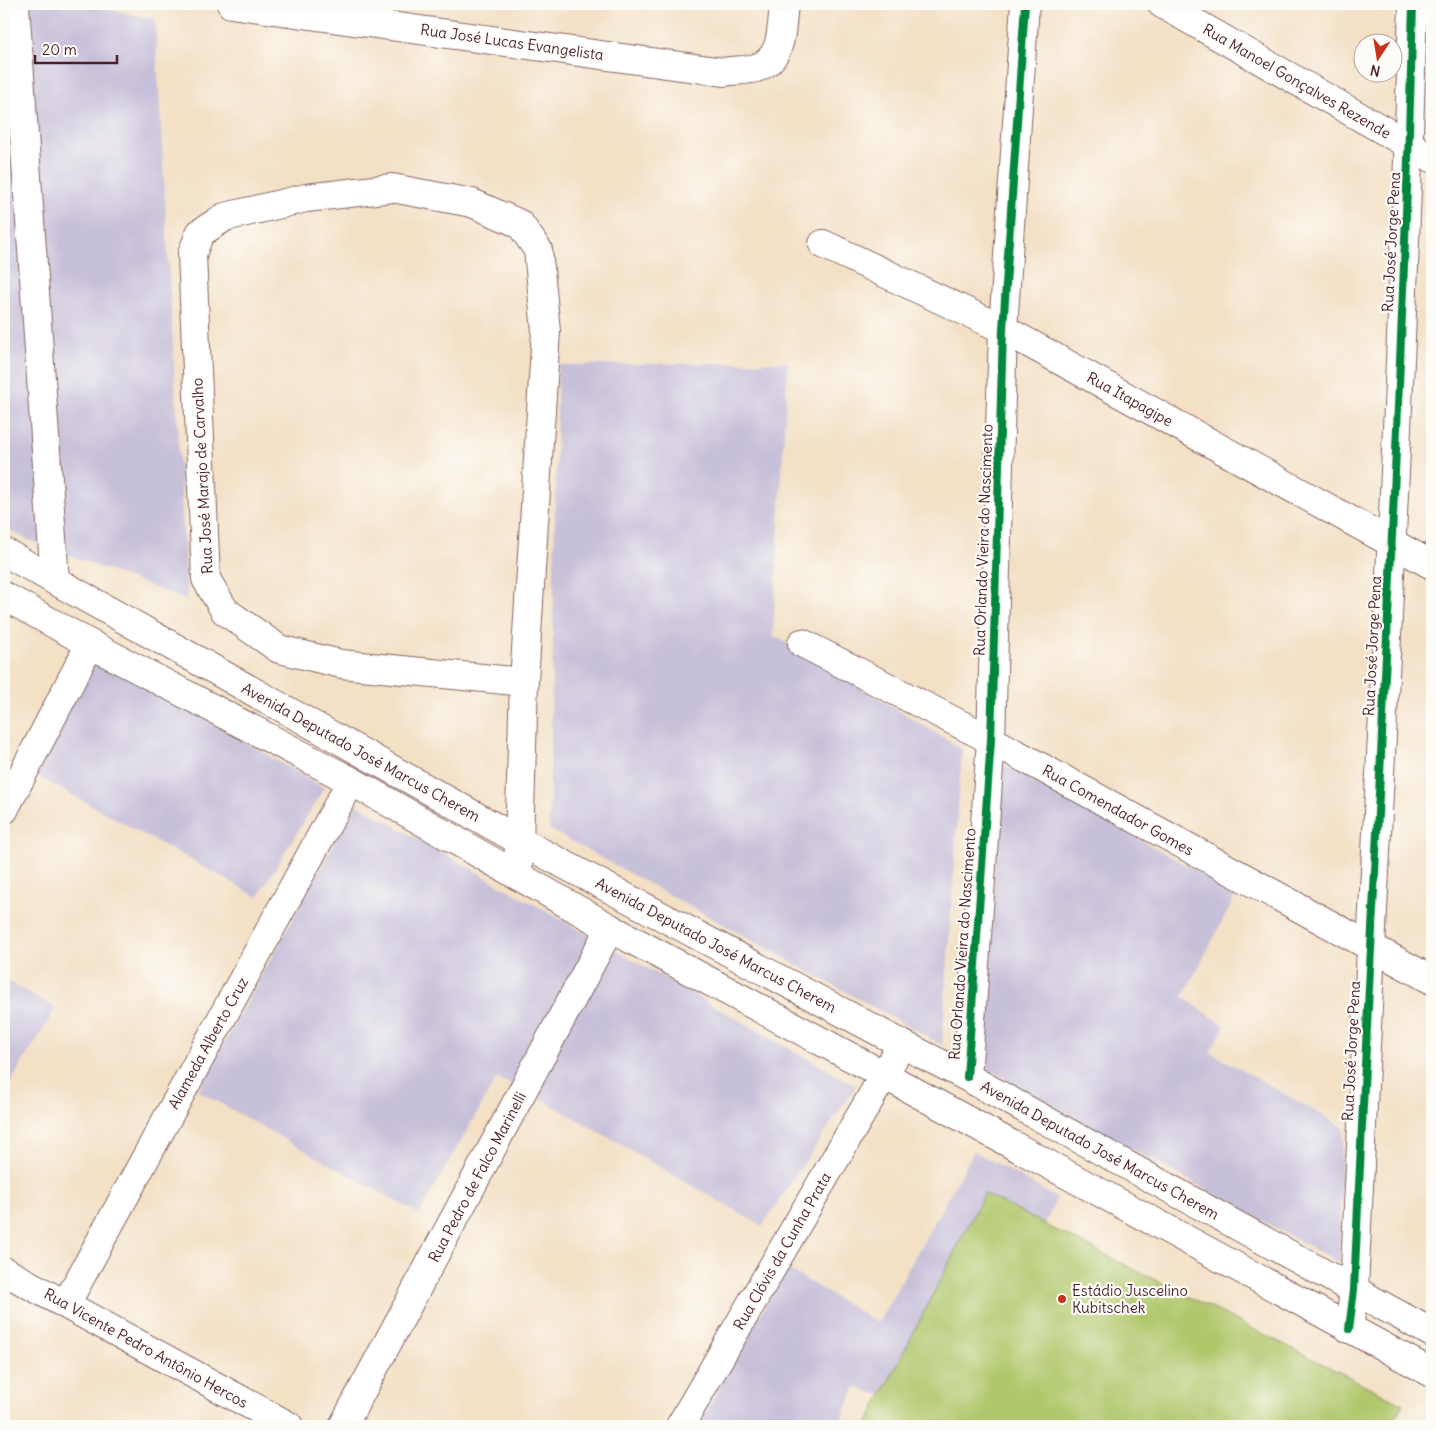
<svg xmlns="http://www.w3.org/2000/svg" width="1436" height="1430" viewBox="0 0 1436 1430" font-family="Delius,sans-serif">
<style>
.industrial{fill:#c7c0d9}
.green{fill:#b0c76c;stroke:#7d734c}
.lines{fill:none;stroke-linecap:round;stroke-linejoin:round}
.minor-casing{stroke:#856361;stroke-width:30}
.major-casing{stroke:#856361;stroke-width:30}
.minor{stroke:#fff;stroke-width:28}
.major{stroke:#fff;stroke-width:28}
.cycleway-casing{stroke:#fdfcf7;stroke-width:11}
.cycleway{stroke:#00873e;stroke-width:8}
.poi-dot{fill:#c8321e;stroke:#fdfcf7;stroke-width:2}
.labels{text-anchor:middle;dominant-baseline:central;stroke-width:4.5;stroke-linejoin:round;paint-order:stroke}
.street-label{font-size:15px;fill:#4a1f2b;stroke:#fdfcf7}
.poi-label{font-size:15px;fill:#4a1f2b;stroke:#fdfcf7;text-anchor:start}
</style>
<rect width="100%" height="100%" fill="#fdfcf7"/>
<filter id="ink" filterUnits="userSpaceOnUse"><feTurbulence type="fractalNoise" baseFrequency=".02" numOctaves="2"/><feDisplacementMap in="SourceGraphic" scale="10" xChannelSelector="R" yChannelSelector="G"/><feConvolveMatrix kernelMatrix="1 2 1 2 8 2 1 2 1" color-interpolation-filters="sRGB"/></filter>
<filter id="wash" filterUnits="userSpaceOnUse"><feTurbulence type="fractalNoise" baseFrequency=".0096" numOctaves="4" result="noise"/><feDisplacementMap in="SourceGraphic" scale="20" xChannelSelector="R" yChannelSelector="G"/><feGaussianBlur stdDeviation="1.12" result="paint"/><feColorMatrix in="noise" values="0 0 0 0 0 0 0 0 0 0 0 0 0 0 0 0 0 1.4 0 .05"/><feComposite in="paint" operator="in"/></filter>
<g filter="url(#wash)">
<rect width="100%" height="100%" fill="#f3e0c5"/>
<g class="industrial">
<path d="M4 4H83L155 19 187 600 26 539 4 527Z"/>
<path d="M788 362 773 635 962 749 942 1045 549 829 558 365Z"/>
<path d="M94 654 324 788 258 897 32 773Z"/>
<path d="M1000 763 1237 893 1183 997 1225 1026 1210 1052 1343 1127 1339 1263 984 1067Z"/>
<path d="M356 804 856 1086 762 1226 540 1098 497 1078 419 1214 198 1091Z"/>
<path d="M4 979 56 1008 4 1093Z"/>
<path d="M974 1151 1057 1198 969 1388 920 1409 856 1387 838 1426H698L786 1268 878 1323Z"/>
</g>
<path class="green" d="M984 1194 1403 1404 1391 1426H866Z"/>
</g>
<g filter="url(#ink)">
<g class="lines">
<defs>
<g id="minor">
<path d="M15 4 55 581"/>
<path d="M231 4 724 72C734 70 746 71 756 68 784 59 781 28 784 4"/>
<path d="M1162 4 1432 158"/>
<path d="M823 244 1003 329 1432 565"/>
<path d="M802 643 991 740 1432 980"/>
<path d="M4 810 90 644"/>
<path d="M518 876 524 682 341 664 279 649 225 611 206 579 192 254 200 233 225 217 306 198 392 188 472 203 520 224 538 250 546 331 524 682"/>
<path d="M967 1077 991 740 1003 329 1025 4"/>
<path d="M4 1271 289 1426"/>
<path d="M66 1304 351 781"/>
<path d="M1349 1329 1354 1290C1374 861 1401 433 1413 4"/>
<path d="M343 1426 610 928"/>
<path d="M680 1426 902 1044"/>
</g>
<g id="major">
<path d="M4 552 520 841 902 1044 967 1077 1432 1333"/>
<path d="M4 596 90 644 351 781 610 928 884 1075 1432 1373"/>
</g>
</defs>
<use href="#minor" class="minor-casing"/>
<use href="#major" class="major-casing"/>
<use href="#minor" class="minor"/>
<use href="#major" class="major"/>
<defs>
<g id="cycleway">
<path d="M967 1077 991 740 1003 329 1025 4"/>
<path d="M1349 1329 1354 1290C1374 861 1401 433 1413 4"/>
</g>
</defs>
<use href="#cycleway" class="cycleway-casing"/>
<use href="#cycleway" class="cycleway"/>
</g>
</g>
<circle class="poi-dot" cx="1062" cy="1299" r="5"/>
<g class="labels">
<g class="street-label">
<text transform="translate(512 42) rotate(8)">Rua José Lucas Evangelista</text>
<text transform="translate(1297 81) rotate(30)">Rua Manoel Gonçalves Rezende</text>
<text transform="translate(1391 242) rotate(-87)">Rua José Jorge Pena</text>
<text transform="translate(1130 399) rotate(29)">Rua Itapagipe</text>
<text transform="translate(202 476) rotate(-93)">Rua José Marajo de Carvalho</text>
<text transform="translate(983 540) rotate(-88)">Rua Orlando Vieira do Nascimento</text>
<text transform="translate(1372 646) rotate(-87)">Rua José Jorge Pena</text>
<text transform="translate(361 752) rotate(29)">Avenida Deputado José Marcus Cherem</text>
<text transform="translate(1118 810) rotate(29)">Rua Comendador Gomes</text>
<text transform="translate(962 944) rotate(-86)">Rua Orlando Vieira do Nascimento</text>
<text transform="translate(716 945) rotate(28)">Avenida Deputado José Marcus Cherem</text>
<text transform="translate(208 1043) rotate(-61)">Alameda Alberto Cruz</text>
<text transform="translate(1351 1051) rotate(-87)">Rua José Jorge Pena</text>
<text transform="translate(1100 1150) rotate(29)">Avenida Deputado José Marcus Cherem</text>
<text transform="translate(477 1177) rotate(-62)">Rua Pedro de Falco Marinelli</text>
<text transform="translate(782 1251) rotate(-60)">Rua Clóvis da Cunha Prata</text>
<text transform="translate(146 1348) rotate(29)">Rua Vicente Pedro Antônio Hercos</text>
</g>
<g class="poi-label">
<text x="1072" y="1290">Estádio Juscelino<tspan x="1072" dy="17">Kubitschek</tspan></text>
</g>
</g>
<rect width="1436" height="1430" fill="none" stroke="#fdfcf7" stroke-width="20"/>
<g transform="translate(1378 58) rotate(192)"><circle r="24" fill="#fdfcf7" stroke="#b5a4a5"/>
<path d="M0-4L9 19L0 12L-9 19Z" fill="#c8321e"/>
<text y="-8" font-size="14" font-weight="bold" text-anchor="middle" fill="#4a1f2b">N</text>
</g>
<path d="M35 55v8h82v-8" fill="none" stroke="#4a1f2b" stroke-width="2.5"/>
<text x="42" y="55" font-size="15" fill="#4a1f2b" stroke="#fdfcf7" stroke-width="4" paint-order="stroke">20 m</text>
</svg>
